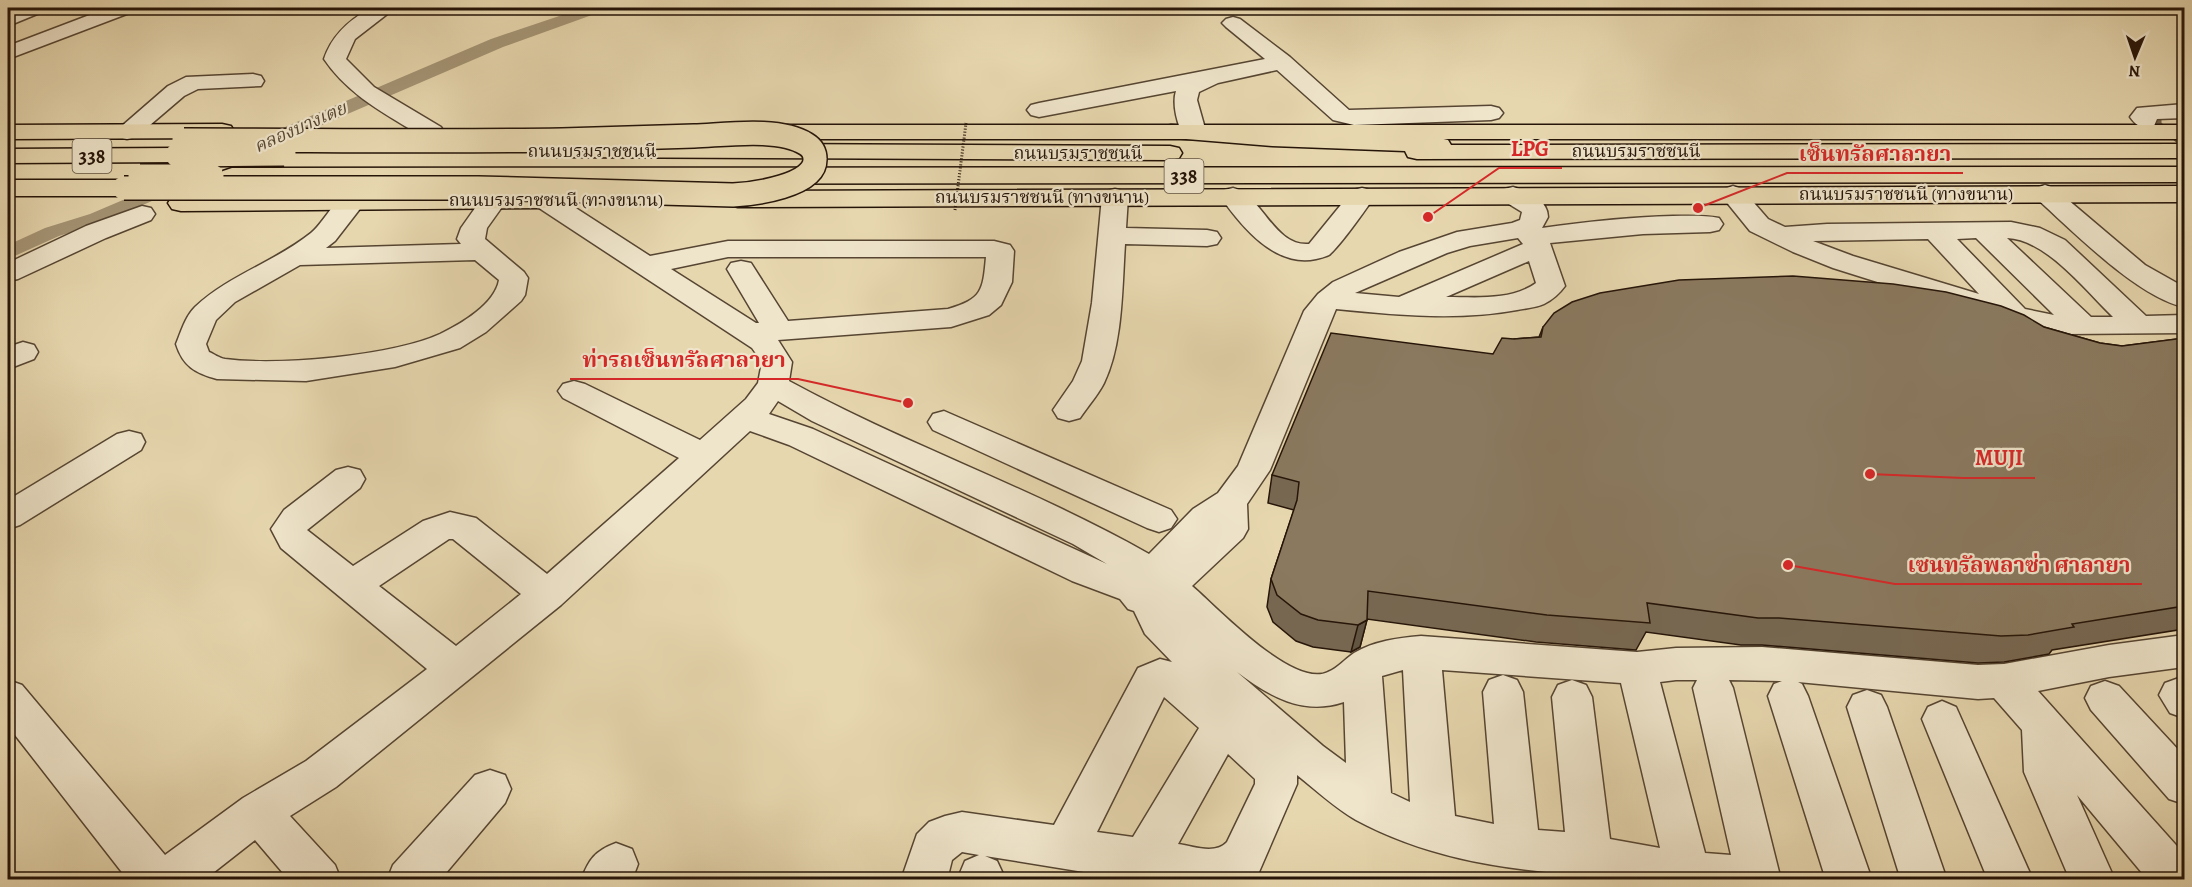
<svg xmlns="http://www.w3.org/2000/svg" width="2192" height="887" viewBox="0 0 2192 887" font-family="Alegreya,'Noto Serif Thai',serif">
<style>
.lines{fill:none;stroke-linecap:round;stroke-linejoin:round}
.stream{stroke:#72614a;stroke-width:5}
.canal{fill:#a59576;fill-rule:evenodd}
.minor-casing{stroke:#564532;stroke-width:3}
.major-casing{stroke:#251408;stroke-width:3}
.highway-casing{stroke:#251408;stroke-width:3}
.minor{fill:#efe5cb;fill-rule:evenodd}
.major{fill:#e7d7af;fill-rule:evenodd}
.highway{fill:#e7d7af;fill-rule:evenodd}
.major-bridge-casing{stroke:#251408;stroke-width:26;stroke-linecap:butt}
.highway-bridge-casing{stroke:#251408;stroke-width:26;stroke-linecap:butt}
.path-bridge{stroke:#251408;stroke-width:3;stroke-dasharray:1 2;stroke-linecap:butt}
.major-bridge{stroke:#e7d7af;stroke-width:23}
.highway-bridge{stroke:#e7d7af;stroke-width:23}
.wall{fill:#776852;stroke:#251408;stroke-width:1.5}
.shaded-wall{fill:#615542;stroke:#251408;stroke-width:1.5}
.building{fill:#8a795f;stroke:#251408;stroke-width:1.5}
.labels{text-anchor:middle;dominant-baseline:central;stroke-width:4.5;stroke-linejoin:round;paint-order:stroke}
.far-water-label{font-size:18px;font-style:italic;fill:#584834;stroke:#efe5cb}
.far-street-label{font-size:18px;fill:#251408;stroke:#efe5cb}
.shield{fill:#efe5cb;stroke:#625342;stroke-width:1.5}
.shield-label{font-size:20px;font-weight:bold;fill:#251408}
.leader{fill:none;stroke:#d62828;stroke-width:2}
.callout-dot{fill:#d62828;stroke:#efe5cb;stroke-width:2}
.callout-label{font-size:22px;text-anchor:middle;font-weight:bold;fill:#d62828;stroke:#efe5cb;stroke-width:4.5;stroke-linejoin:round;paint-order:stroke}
</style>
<rect width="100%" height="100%" fill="#e7d7af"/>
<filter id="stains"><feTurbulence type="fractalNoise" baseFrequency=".00333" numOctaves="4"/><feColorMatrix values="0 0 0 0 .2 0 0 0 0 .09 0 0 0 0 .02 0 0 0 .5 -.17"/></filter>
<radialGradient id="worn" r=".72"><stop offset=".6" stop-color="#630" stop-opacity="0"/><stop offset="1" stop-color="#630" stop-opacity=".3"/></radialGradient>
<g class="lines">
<path class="stream" d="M2184 117 2159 116V124L2184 146"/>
<g class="canal">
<path d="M583 8H605L603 11 503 47 271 147H257L255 143 257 139 491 39Z"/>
<path d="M170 180 177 182 180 186 177 190 104 222 59 236 8 259V245L45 228 90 214Z"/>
</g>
<defs>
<g id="minor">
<path d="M19 8H45L42 12 8 26V13Z"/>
<path d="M108 8H135L132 12 8 59V46Z"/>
<path d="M371 8H395L355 39 346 59 374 87 441 127 444 132 441 137 432 139 423 137C386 114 349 96 324 59 332 35 349 20 371 8Z"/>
<path d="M1233 17 1240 19 1290 57 1349 110 1491 106 1499 108 1503 113 1499 118 1491 120 1354 125 1333 120 1277 70 1218 83 1199 92 1197 100 1206 132 1203 137 1194 139 1185 137C1177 126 1172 104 1176 91L1039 117 1031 115 1027 110 1031 105 1039 103 1265 59 1226 27 1222 23 1226 19Z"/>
<path d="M253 74 261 76 264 81 261 86 198 89 184 96 136 137 127 139 118 137 115 132 168 86 186 77Z"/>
<path d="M2184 104V118L2157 119 2154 126C2143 129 2137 127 2130 117L2137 108Z"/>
<path d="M2045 185 2054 188 2145 265 2184 287V307C2137 297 2073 231 2036 198L2032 193 2036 188Z"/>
<path d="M1733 186 1742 189 1768 219 1785 227 1827 224 2011 222 2040 228 2065 240 2146 316 2184 315V333L2066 334 2035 330 1995 319 1833 268 1793 252 1750 231 1720 194 1724 189ZM1976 238 2054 315 2025 309 1957 239ZM2007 238C2046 239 2086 291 2113 317H2091ZM1928 239 1979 294 1853 256 1813 241Z"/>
<path d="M1513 187C1528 191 1548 200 1548 217L1542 228C1585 222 1629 217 1673 216 1688 216 1704 215 1719 218L1723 224 1719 230 1710 232 1643 234 1550 243 1565 286C1560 293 1552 300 1544 304 1536 308 1526 308 1517 310 1458 321 1396 315 1336 309L1270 470 1247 504 1248 529 1243 538 1192 586C1218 608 1293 689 1328 672 1338 668 1345 659 1354 653 1374 641 1398 638 1421 636L1637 652 1676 648 1762 647 1978 665 2004 664 2109 645 2184 635V667L2109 677 2038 691 2184 854V880H2148L2077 795 2115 880H2070L2024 772 2022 730 1994 698 1978 699 1798 682 1802 684 1808 696 1872 880H1826L1768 696 1774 684 1782 681 1729 680 1733 688 1781 880H1568V874C1494 868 1423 856 1356 820 1335 808 1316 790 1297 775V784L1259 872 1252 880H1133L985 856 997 861 1004 876 1003 880H957L965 861 979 855 962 852 952 860 947 880H901L917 834 929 822 945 816 962 812 1054 825 1138 668 1160 659 1172 662 1145 634 1134 611 1128 609 1120 599 1072 581 789 445 750 431 561 605 336 787 290 816 335 865 341 880H289L255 840 204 880H128L8 726V680L22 685 165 855 243 798 306 761 427 669 281 548 271 529 284 510 336 470 348 467 360 470 365 479 360 488 307 530 353 566 423 521 450 512 476 518 547 574 679 458 563 398 558 391 563 384 574 381 585 384 700 440 746 399 758 383 762 362 752 348 536 206 532 200 536 194 545 192 554 194 650 256 728 241H994L1010 245 1014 251 1012 282 1001 305 989 315 951 327 778 340 792 362 789 381C906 445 1033 488 1149 554L1193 509 1218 493 1238 466 1304 311 1318 294 1333 282 1399 252 1457 232 1512 223 1520 220 1522 212 1504 201 1500 195 1504 189ZM1518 238 1523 244 1399 297 1355 293 1447 253 1470 246ZM728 257H986C983 291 982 299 948 309L788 321 751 263 741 261 731 263 727 269 759 323H756L671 269ZM1529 261 1536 283C1511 301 1475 297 1446 297ZM778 401 812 421 1073 544 1107 564 813 429 769 414ZM449 539H453L521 594 456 646 379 586ZM1403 670 1410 802 1391 793 1382 676ZM1442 670 1621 683 1660 848 1610 839 1592 697 1586 685 1572 680 1558 685 1552 697 1565 832 1538 830 1523 692 1517 680 1503 675 1489 680 1483 692 1494 824 1455 816ZM1237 672C1269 696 1303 716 1344 702L1346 763 1323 746ZM1676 680H1697L1693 688 1731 855 1705 853 1660 682ZM1164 697 1199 728 1133 837 1097 832ZM1228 754 1255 779V784L1227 842C1215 855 1193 846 1178 844Z"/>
<path d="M1233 188C1262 195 1274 247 1309 244L1353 190 1362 188 1371 190 1375 196C1366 209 1340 246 1329 255 1325 257 1320 258 1316 259 1275 268 1241 226 1220 196L1224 190Z"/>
<path d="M1115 189 1124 191 1128 197 1126 228 1207 230 1217 232 1221 238 1217 244 1207 246 1125 244C1122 287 1123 344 1104 383 1098 395 1088 406 1080 418L1069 421 1058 418 1053 410 1073 381 1082 361 1092 303 1102 197 1106 191Z"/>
<path d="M494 192 503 194 507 200 487 228 485 239 524 272 528 278 525 295 521 301 486 332 460 348 395 367 306 381 217 379C195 373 183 366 176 344 181 332 185 317 195 307 229 275 275 262 311 233 328 219 336 189 362 195L366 201 335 241 326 248 461 244 457 239 461 228 485 194ZM475 260 499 280C495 304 461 324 440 334 391 356 278 366 225 359 219 358 214 354 209 352L206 344 216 320 235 302 300 265Z"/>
<path d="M142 206 151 208 155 214 151 220 106 238 18 279 8 281V263L86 226Z"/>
<path d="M23 342 34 345 38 352 34 359 8 369V347Z"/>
<path d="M944 411 1171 510 1177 519 1171 528 1159 532 1147 528 933 430 928 422 933 414Z"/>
<path d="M129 431 141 434 145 442 141 450 20 525 8 529V500L117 434Z"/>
<path d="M2179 678 2184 680V718L2170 713 2159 695 2165 683Z"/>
<path d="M2105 681 2119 686 2184 756V804L2169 799 2091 710 2085 698 2091 686Z"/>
<path d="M1867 690 1881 695 1887 707 1947 880H1901L1847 707 1853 695Z"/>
<path d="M1942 701 1956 707 2033 880H1988L1922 719 1928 707Z"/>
<path d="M490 770 505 775 511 789 505 803 440 880H387L393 865 475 775Z"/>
<path d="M616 843 632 849 638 864 632 880H581C589 859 595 851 616 843Z"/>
</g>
<g id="major">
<path d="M222 124 231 126 234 131 231 136 222 138 8 139V125Z"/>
<path d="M764 125H2184V139H764L755 137 752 132 755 127Z"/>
<path d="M8 180H124L133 183 137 188 133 193 124 196H8Z"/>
<path d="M2184 186V202L738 207 729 205 725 199 729 193 738 191Z"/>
<path d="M545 192 554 194 558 200 554 206 545 208 181 211 172 209 168 203 172 197 181 195Z"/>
</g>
<g id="highway">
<path d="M1171 125 1272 132 1439 138 1448 140 1451 145 2184 144V158L1417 159 1408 157 1405 151 1272 146 1162 137 1159 132 1162 127Z"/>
<path d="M556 143 1170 146 1179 148 1182 153 1179 158 1170 160 556 157 547 155 544 150 547 145Z"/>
<path d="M177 148 186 150 189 155 186 160 177 162 8 163V149Z"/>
<path d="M232 168 2184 167V182L232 184 223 181 219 176 223 171Z"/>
</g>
</defs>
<use href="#minor" class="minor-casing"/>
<use href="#major" class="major-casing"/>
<use href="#highway" class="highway-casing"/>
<use href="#minor" class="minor"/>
<use href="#major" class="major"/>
<use href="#highway" class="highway"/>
<defs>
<path id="major-bridge" d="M124 188H478L733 195C753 194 816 186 815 159 815 152 811 147 806 144 779 127 725 135 694 136 650 137 606 139 562 140 436 142 310 140 184 140"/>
<g id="highway-bridge">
<path d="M177 155 284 154"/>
<path d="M140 176H212"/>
</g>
</defs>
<use href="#major-bridge" class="major-bridge-casing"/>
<use href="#highway-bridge" class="highway-bridge-casing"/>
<path class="path-bridge" d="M955 210 966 123"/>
<use href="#major-bridge" class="major-bridge"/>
<use href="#highway-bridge" class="highway-bridge"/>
</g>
<path class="wall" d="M1543 327H2044L2100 343 2122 346 2184 338V629L2052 650 2049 654 2004 662 1978 663 1762 645H1741L1646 632 1636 650 1536 642 1367 619 1360 647 1351 652 1313 647 1296 641 1273 622 1267 607 1271 579 1294 510 1268 503 1272 475 1493 354 1514 339 1539 337Z"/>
<path class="shaded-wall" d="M1367 620 1360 647 1351 652 1358 625Z"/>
<path class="building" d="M1793 276 1893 284 1946 292 2001 306 2024 315 2044 327 2100 343 2122 346 2184 338V606L2072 624 2074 627 2028 635 2001 636 1779 618H1758L1647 603 1650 623 1547 615 1368 591 1367 620 1358 625 1318 620 1301 614 1277 595 1271 579 1297 500 1299 482 1272 475 1331 333 1493 354 1502 338 1514 339 1541 337 1543 327 1554 313 1572 302 1600 293 1679 280Z"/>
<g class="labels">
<g class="far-water-label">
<text transform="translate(300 127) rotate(-24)">คลองบางเตย</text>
</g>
<g class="far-street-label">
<text x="592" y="151">ถนนบรมราชชนนี</text>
<text x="1636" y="151">ถนนบรมราชชนนี</text>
<text x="1078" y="153">ถนนบรมราชชนนี</text>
<text x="1906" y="194">ถนนบรมราชชนนี (ทางขนาน)</text>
<text x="1042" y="197">ถนนบรมราชชนนี (ทางขนาน)</text>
<text x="556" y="200">ถนนบรมราชชนนี (ทางขนาน)</text>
</g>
<g class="shield">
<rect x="72.5" y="139" width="39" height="34" rx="4.5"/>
<rect x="1164.5" y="159" width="39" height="34" rx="4.5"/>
</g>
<g class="shield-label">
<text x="92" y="156">338</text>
<text x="1184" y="176">338</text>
</g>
</g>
<path class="leader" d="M1428 217L1499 168H1562M1698 208L1787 173H1963M908 403L798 379H570M1870 474L1963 478H2035M1788 565L1895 584H2142"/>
<g class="callout-dot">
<circle cx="1428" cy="217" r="6"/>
<circle cx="1698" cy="208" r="6"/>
<circle cx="908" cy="403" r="6"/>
<circle cx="1870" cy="474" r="6"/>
<circle cx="1788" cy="565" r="6"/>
</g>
<g class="callout-label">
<text x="1530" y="156">LPG</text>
<text x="1875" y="161">เซ็นทรัลศาลายา</text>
<text x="684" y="367">ท่ารถเซ็นทรัลศาลายา</text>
<text x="1999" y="465">MUJI</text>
<text x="2019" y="572">เซนทรัลพลาซ่า ศาลายา</text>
</g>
<rect width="2192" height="887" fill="none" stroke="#e7d7af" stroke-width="30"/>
<rect x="9" y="9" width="2174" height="869" fill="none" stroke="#251408" stroke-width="3"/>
<rect x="15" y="15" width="2162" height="857" fill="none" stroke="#251408" stroke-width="1.5"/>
<g transform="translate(2135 57) rotate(182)" stroke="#efe5cb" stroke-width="4.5" paint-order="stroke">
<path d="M0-4.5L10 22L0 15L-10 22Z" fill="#251408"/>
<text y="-9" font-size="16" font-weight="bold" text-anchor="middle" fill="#251408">N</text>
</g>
<rect width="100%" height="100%" filter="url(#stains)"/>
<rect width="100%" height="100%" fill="url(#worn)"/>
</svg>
